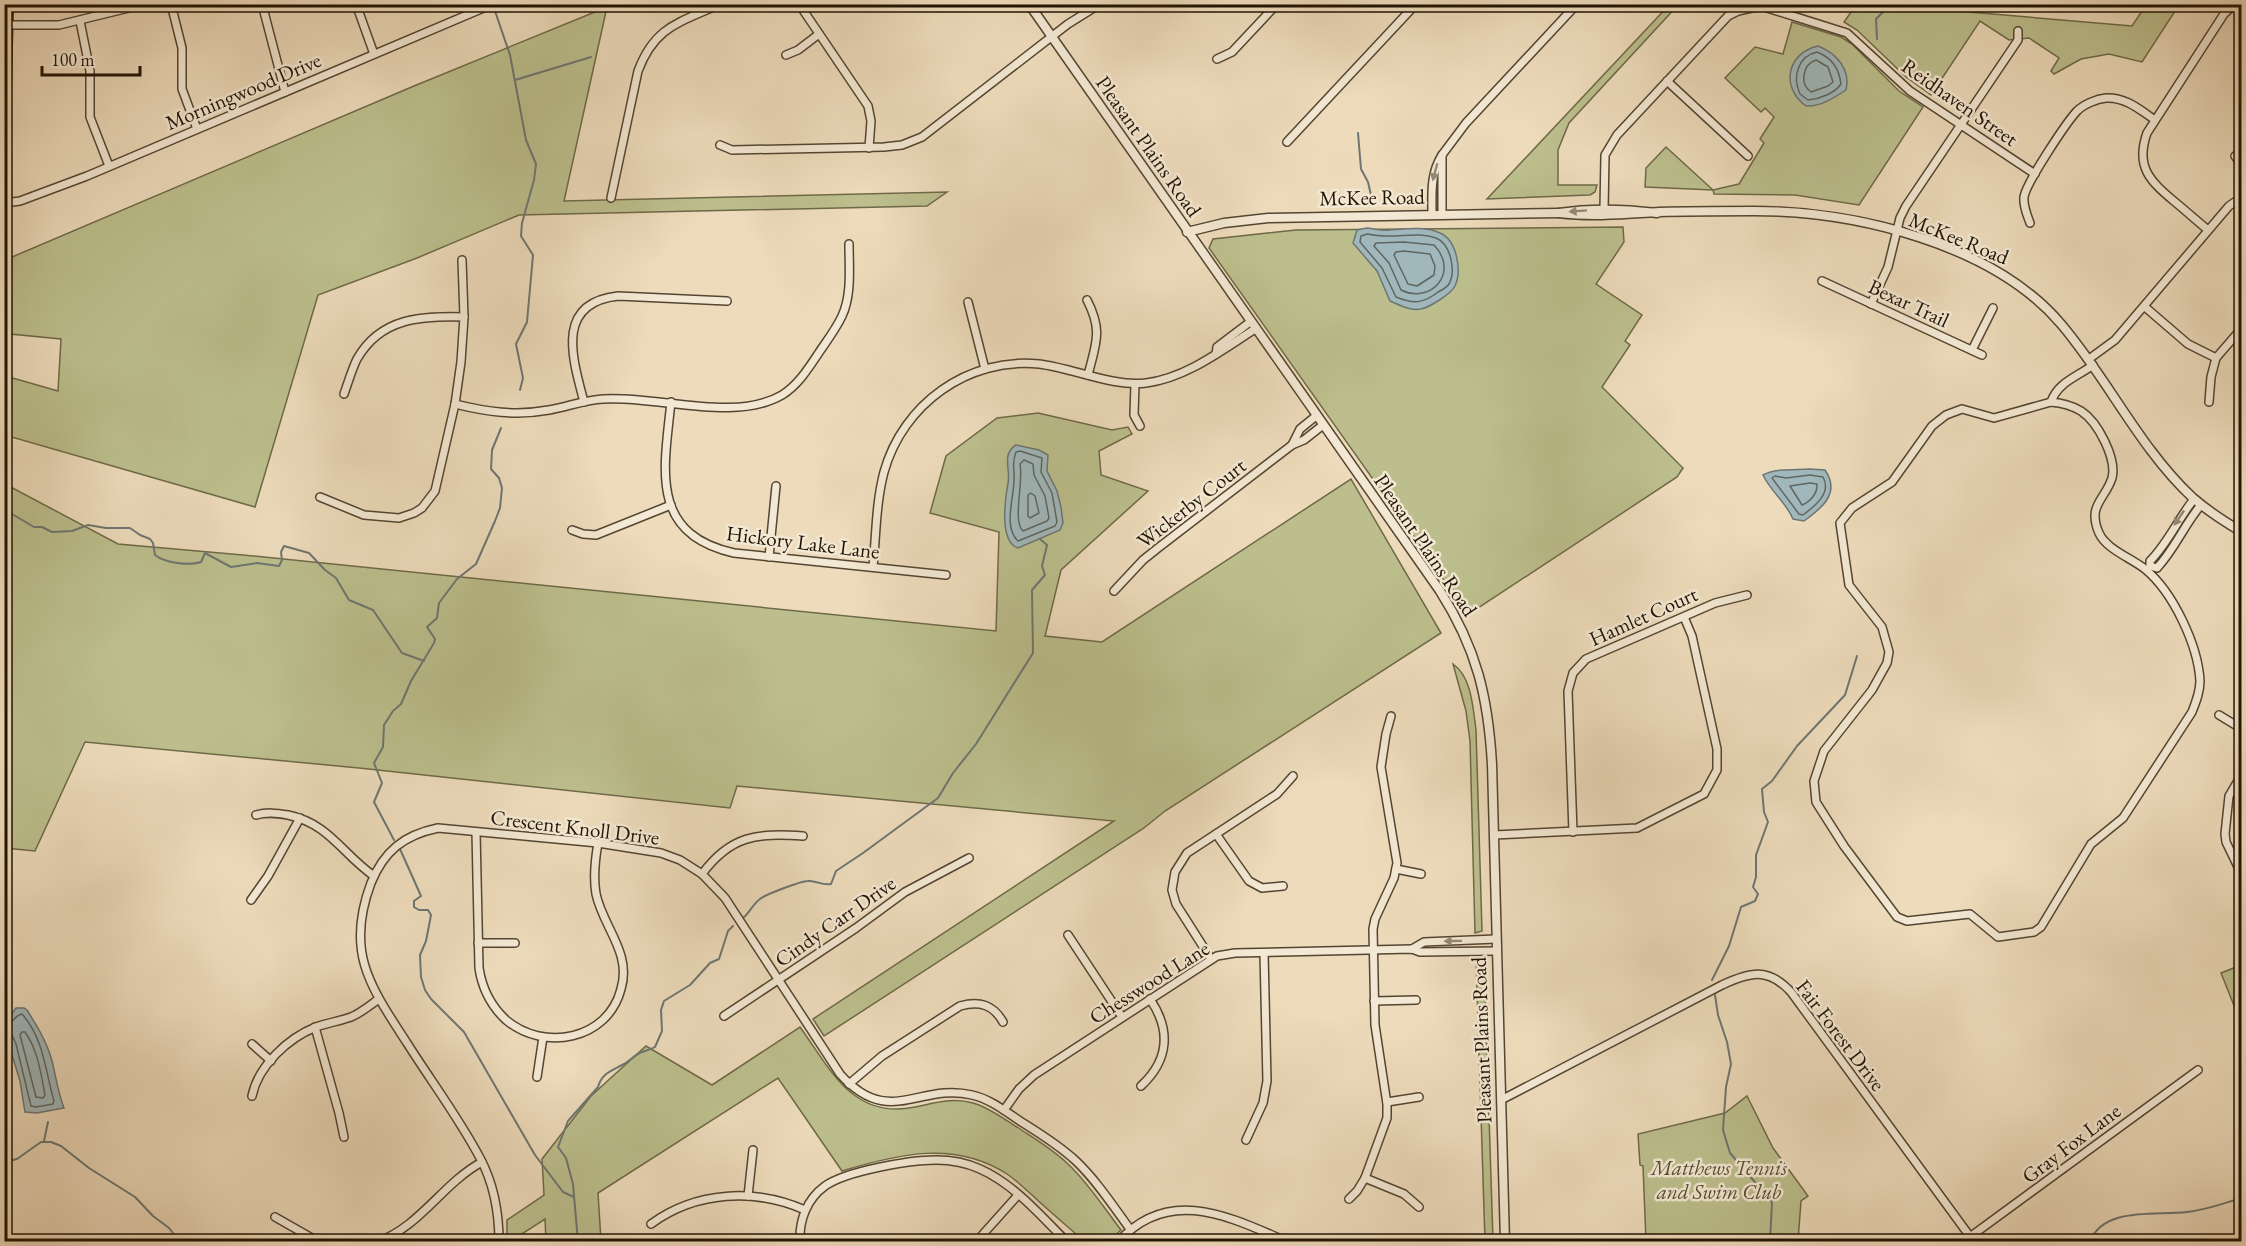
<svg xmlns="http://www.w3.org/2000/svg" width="2246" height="1246" viewBox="0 0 2246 1246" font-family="'EB Garamond',serif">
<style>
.green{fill:#bcbf8d;stroke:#6e6948;stroke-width:1.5}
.water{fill:#a0b8bc;stroke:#6d7672;stroke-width:1.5}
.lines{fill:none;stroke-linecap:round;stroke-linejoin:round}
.shore{stroke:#606660;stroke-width:1.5}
.stream{stroke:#6d7672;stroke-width:2}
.minor-casing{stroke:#544531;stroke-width:10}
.tertiary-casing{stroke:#544531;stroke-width:11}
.secondary-casing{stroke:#211303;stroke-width:14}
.minor{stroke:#f3e8d3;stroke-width:7}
.tertiary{stroke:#f3e8d3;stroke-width:8}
.secondary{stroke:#f3e8d3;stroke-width:10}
.oneway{fill:#948875}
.labels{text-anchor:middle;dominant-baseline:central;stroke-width:5;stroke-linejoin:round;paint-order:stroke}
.street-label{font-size:21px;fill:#211303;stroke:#f3e8d3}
.park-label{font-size:21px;font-style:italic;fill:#574f33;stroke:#f3e8d3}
</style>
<rect width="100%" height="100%" fill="#eddbbb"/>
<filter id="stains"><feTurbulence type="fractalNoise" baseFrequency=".00333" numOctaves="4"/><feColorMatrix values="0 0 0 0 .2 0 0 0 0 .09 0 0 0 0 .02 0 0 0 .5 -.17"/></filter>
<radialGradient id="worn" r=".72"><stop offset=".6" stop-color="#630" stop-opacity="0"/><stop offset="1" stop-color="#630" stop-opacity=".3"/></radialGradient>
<g class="green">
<path d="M1670 4 1678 5 1569 123 1558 150V185H1597L1595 192 1590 195 1487 199Z"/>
<path d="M1936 4 1957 11 2132 26 2146 5H2179L2142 62 2109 54 2081 59 2054 74 2051 71 2059 58 2029 38 2009 40 1980 21 1931 95 1906 77 1857 30 1844 22 1856 5Z"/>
<path d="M607 7 564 201 947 192 927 206 519 215 417 258 318 295 255 507 8 436 9 377 58 391 61 339 10 334 12 257 414 86Z"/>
<path d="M1792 22 1841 37 1852 44 1899 91 1923 107 1859 205 1795 195 1714 194 1713 190 1645 187 1646 168 1666 147 1713 190 1739 184 1764 143 1760 139 1774 117 1765 108 1761 112 1725 78 1755 47 1783 54Z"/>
<path d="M1623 227 1624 242 1596 284 1642 315 1625 341 1630 345 1602 387 1683 468 1677 477 1466 616 1436 568 1209 248 1213 239 1296 230Z"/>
<path d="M1038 413 1112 430 1128 427 1132 434 1099 451 1101 475 1148 491 1061 570 1045 636 1102 642 1351 479 1441 633 1165 811 1144 828 824 1036 813 1019 1114 821 737 786 730 808 359 768 85 742 35 851 5 848 7 485 118 544 243 555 996 631 999 532 930 513 946 456 997 418Z"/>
<path d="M1453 664C1472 677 1473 709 1476 730L1482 931 1475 933 1470 741 1466 711Z"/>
<path d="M1476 958 1484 960 1493 1241H1485Z"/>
<path d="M2241 965H2242L2241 1023 2221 973Z"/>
<path d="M800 1027C831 1070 853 1120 915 1107 935 1103 953 1097 973 1103 988 1107 1004 1119 1017 1127 1035 1139 1054 1150 1069 1165 1089 1184 1104 1208 1121 1230L1109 1241H1084C1067 1226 1049 1211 1032 1195 1024 1188 1016 1180 1007 1174 955 1140 898 1154 842 1171L778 1078 598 1193 601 1241H546L545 1219 511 1241H507V1220L544 1195 542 1159 591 1096 646 1046 712 1085Z"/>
<path d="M1747 1096 1773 1148 1808 1196 1801 1201 1798 1241H1646L1643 1166 1640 1165 1638 1134 1725 1113Z"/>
</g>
<g class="water">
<path d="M1818 46C1836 53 1851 69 1846 90 1834 98 1820 107 1806 106 1780 87 1787 53 1818 46Z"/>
<path d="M1367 228C1375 229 1382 231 1390 230 1406 229 1425 226 1440 233 1457 240 1462 271 1455 286 1451 294 1430 307 1421 309 1410 311 1400 305 1390 301L1377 271 1353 243 1357 230Z"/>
<path d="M1016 445 1039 450 1048 455 1047 471 1057 491 1061 507 1063 523 1060 530 1018 548C999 542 1005 499 1008 483 1011 470 1001 454 1016 445Z"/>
<path d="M1810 469 1825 470C1841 493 1822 508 1804 521L1793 519C1786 502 1771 492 1763 475 1776 468 1795 470 1810 469Z"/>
<path d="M16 1008H24L27 1010C37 1026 47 1042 52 1061 56 1077 58 1093 64 1108L37 1113 25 1112 20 1081 5 1032V1023Z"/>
</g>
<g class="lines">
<g class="shore">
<path d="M1817 52C1832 58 1839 68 1841 84 1835 93 1820 99 1808 100L1800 94C1792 77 1798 56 1817 52Z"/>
<path d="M1816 60 1828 67 1833 82 1828 86 1811 92C1799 84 1803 64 1816 60Z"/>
<path d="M1367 234C1373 235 1379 236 1385 236 1402 237 1420 232 1436 238 1451 244 1456 271 1449 284 1447 287 1442 290 1438 292 1423 304 1413 304 1396 297L1382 268 1360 242 1361 236Z"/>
<path d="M1404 242 1434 245C1460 272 1431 305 1401 290L1389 263 1374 246 1376 243Z"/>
<path d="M1404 251 1430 254 1435 266 1434 275 1417 286 1408 284 1394 255 1396 252Z"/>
<path d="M1020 451 1042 458 1041 472 1052 493 1057 522 1055 526 1018 541C1003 527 1014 498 1014 480 1015 468 1011 465 1016 452Z"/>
<path d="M1024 460 1033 464 1034 475 1045 496 1049 518 1047 521 1023 531C1012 521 1024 481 1020 464Z"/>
<path d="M1810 475 1823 477C1832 493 1815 506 1803 515L1799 514 1772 478 1775 476 1786 478Z"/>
<path d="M1810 483 1817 484C1818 493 1810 502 1802 505L1790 486Z"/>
<path d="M1031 493 1035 496 1039 513 1030 518 1028 516V495Z"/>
<path d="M4 1026C13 1025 14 1015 22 1014 44 1039 45 1070 54 1101L53 1104 36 1107 31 1106 16 1044 12 1035 4 1032"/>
<path d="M22 1032H25C38 1050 41 1074 45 1095L43 1098 36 1097 20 1035Z"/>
</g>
<g class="stream">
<path d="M495 11 510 55 526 140 536 164 534 180 522 223 521 236 533 255 527 322 516 344 523 378 520 390"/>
<path d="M1877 39 1876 19 1891 4"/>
<path d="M515 80 591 57"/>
<path d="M1358 133 1361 169 1368 182 1371 195"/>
<path d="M7 514H12L34 527H42L52 532 72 531 88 525 106 528H130L140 535 150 539 153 543 155 555C165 563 189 566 201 562L205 553 231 567 257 563 279 566 282 560 281 552 284 546 309 553 325 570 336 578 349 600 373 610 402 653 424 661"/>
<path d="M394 840 374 802 382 783 374 763 383 747 384 725 393 711 401 704 411 681 434 643 435 639 427 627 437 618 439 603 457 579 476 564 495 521 500 508 502 488 499 478 491 469 492 450 501 428"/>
<path d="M400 849 421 896 414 901V907L419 910H428L431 915 426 941 420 955 421 977 425 990 431 999 464 1032 535 1155 563 1192 574 1197"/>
<path d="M744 917C750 912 753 904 760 899 764 895 801 881 808 881 816 880 822 886 831 884L836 871 863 853 938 798 953 773 976 744 1033 653 1032 590 1045 575 1042 566 1047 545 1040 539"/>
<path d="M1712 980 1729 946 1741 907 1755 901 1758 894 1753 887 1756 877V855L1768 822 1764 812 1762 789 1772 781 1797 746 1845 695 1857 656"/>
<path d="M1715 995 1718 1015 1727 1042 1731 1064 1726 1087 1723 1130 1730 1153 1772 1202 1770 1242"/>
<path d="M44 1141 48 1122"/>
<path d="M4 1148 7 1155 13 1160 17 1159 41 1142H51L61 1146 89 1168 135 1197 153 1216 169 1228 180 1242"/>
<path d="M578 1242 573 1184 566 1158 558 1147 568 1121 598 1087C602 1073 611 1071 622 1065 629 1062 634 1055 642 1052 646 1050 651 1050 655 1047L662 1031 661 1010 664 1001 690 985 710 963 719 959 728 931 733 926"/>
<path d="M2090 1242C2103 1206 2157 1216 2187 1212 2206 1210 2224 1203 2242 1198"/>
</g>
<defs>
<g id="minor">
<path d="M171 4 182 48V89L197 129"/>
<path d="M262 4 285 92"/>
<path d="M356 4 374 54"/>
<path d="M799 4 868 106 871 121 869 148"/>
<path d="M80 21 90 71V117L109 166"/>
<path d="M6 25H59L145 4"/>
<path d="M786 55 798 50 819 34"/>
<path d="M1217 59 1232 52 1277 4"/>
<path d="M1667 81 1748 156"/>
<path d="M1287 142 1416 4"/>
<path d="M720 145 732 150 884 147 902 145 922 137 1068 24 1100 4"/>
<path d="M1442 155 1466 123 1577 4"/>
<path d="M2235 156 2242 166"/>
<path d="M611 198 638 71C655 26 679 23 720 4"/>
<path d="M4 203 20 201 87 176 493 4"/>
<path d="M1604 210 1605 155 1617 135 1728 16 1738 11 1761 6 1847 33 1910 91 2035 174"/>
<path d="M1432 215C1432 193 1430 174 1442 155V215"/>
<path d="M2030 223C2027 215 2023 206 2024 197 2026 183 2066 123 2077 111 2084 104 2097 99 2106 98 2126 97 2140 110 2155 120"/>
<path d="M2208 230C2197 221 2186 211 2175 202 2150 181 2135 167 2147 133L2224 14 2235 4"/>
<path d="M1822 281 1982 355"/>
<path d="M1087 300C1103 331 1096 343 1088 375"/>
<path d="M968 302 985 369"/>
<path d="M1871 304 1888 267 1900 218 1906 206 2018 40V31"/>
<path d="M2145 307 2188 344 2216 358"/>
<path d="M1972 350 1993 308"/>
<path d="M1216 354 1217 347 1250 322"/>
<path d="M2089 359 2115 340 2229 206 2242 197"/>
<path d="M1135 384 1134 415 1140 426"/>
<path d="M344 394C348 383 352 369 357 359 381 317 422 316 464 317"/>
<path d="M584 402C573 360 554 303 618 296L727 301"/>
<path d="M671 402C664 469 649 534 734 553L946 575"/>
<path d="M2051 402C2063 403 2071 405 2081 411 2098 422 2117 459 2112 478 2105 500 2087 505 2099 533 2106 549 2131 558 2145 569 2173 592 2198 645 2200 681 2200 692 2196 702 2192 712L2123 818 2091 844 2041 927 2034 932 1998 937 1970 914 1907 921 1897 917 1844 846 1816 802 1814 781 1824 751 1872 690 1887 663 1889 652 1882 627 1849 585 1840 523 1852 508 1892 482 1932 426 1946 415 1962 409 1994 418Z"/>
<path d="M2051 402C2058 382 2077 377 2093 365"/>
<path d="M2209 402 2211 377 2216 358 2242 328"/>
<path d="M455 404C487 412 516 416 549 410 567 407 584 400 603 399 657 395 734 423 782 395 798 385 808 369 818 354 826 342 836 329 842 316 852 295 849 267 849 244"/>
<path d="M1292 445 1300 429 1316 416"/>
<path d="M320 497 364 515 399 518 414 513 422 508 435 491 455 404 461 362 464 317 462 260"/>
<path d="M2194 499C2178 519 2168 543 2150 561V566L2157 568C2175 549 2184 525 2201 505"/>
<path d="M572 530 583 534 596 535 671 505"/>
<path d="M769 557 776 486"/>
<path d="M873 567C876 536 876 502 884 472 903 404 968 357 1039 364 1073 368 1112 387 1146 383 1186 378 1222 350 1255 329"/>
<path d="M1114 591 1143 560 1158 548 1292 445 1304 440 1323 425"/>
<path d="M2219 715 2242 729"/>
<path d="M2242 774 2229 796 2225 834 2226 842 2242 875"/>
<path d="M256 815C267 812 276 813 288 815 330 824 342 854 374 876"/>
<path d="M476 832 479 968C482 988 491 1006 506 1020 544 1052 608 1040 621 989 632 953 603 927 596 894 593 877 595 860 598 843"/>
<path d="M1573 832 1568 691 1573 673 1586 659 1715 603 1747 595"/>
<path d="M1216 834 1249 881 1262 888 1283 886"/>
<path d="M1494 835 1637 828 1704 794 1717 770V749L1692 636 1684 617"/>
<path d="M1396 869 1421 874"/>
<path d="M702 874C731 835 757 833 803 836"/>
<path d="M251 900 268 876 300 818"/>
<path d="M1068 935 1122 1017"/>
<path d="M478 943H515"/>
<path d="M1412 949 1424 942 1496 939"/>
<path d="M1211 959 1176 904 1172 890 1175 872 1187 853 1277 794 1293 776"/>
<path d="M1374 1001 1416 1000"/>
<path d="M724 1016 856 928 905 892 969 858"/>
<path d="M315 1027 339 1113 344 1137"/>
<path d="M252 1044 271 1061"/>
<path d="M537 1077 543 1037"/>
<path d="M849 1084 882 1056 960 1006C979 1001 993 1004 1003 1022"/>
<path d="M1141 1086C1169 1060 1171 1030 1150 999"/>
<path d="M252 1096C258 1066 288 1038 316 1027 327 1023 340 1021 351 1017 361 1013 370 1005 379 999"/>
<path d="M1501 1100 1722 985C1750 972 1768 967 1791 992L1974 1242"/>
<path d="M1387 1102 1419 1097"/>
<path d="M1004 1110 1019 1089 1034 1075 1217 956 1235 953 1412 949 1420 952 1496 951"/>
<path d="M1246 1140 1263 1103 1267 1081 1264 953"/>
<path d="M1365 1178 1404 1194 1419 1207"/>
<path d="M748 1196 753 1150"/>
<path d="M1349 1199 1357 1191 1365 1178 1387 1118V1104L1375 1025 1373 929 1375 919 1394 878 1397 863 1381 767 1386 734 1391 716"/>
<path d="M275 1217 319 1242"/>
<path d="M651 1224C696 1191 755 1188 805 1210"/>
<path d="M377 1242C420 1227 443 1183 482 1162"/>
<path d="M499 1242C499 1212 494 1184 480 1158 459 1118 431 1081 407 1043 370 986 345 952 371 883 384 851 404 835 438 828L598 843 661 853 680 860 702 874 725 898 840 1074C889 1129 919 1082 972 1095 990 1099 1005 1111 1020 1121 1039 1133 1059 1145 1076 1161 1097 1181 1113 1206 1130 1229"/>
<path d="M800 1242C799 1220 807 1199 825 1186 846 1171 910 1160 936 1160 950 1160 967 1163 980 1169 1014 1184 1041 1216 1067 1242"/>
<path d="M976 1242 1018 1195"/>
<path d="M1118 1242C1169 1185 1230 1217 1288 1242"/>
<path d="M1963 1242 2198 1070"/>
</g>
<g id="tertiary">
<path d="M1029 4 1440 591C1477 649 1488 697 1492 764L1505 1242"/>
<path d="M1657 213C1624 209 1591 208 1559 213 1592 217 1625 214 1659 212 1690 211 1722 211 1754 211 1856 211 1993 244 2061 324 2108 379 2140 449 2193 498 2208 511 2225 522 2242 532"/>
<path d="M1187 232 1224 223 1268 218 1559 213"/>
</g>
<path id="secondary" d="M4 129 7 4"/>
</defs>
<use href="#minor" class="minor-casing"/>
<use href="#tertiary" class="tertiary-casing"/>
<use href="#secondary" class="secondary-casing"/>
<use href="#minor" class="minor"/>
<use href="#tertiary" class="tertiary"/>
<use href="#secondary" class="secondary"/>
</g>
<defs><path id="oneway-solid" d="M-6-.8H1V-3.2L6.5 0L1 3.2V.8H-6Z" transform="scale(1.5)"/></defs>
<g class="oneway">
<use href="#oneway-solid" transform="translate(1435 172) rotate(105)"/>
<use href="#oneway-solid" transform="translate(1578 211) rotate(176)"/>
<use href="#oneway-solid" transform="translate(2179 518) rotate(124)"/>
<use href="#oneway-solid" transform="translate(1453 941) rotate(179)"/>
</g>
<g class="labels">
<g class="street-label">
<text transform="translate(243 91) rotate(-23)">Morningwood Drive</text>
<text transform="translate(1960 102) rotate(35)">Reidhaven Street</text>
<text transform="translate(1149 146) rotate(55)">Pleasant Plains Road</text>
<text transform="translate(1372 197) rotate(-1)">McKee Road</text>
<text transform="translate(1959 238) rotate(22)">McKee Road</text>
<text transform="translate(1909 303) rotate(25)">Bexar Trail</text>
<text transform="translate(1191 503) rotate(-38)">Wickerby Court</text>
<text transform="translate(803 542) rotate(7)">Hickory Lake Lane</text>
<text transform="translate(1426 545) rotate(56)">Pleasant Plains Road</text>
<text transform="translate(1643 616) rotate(-24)">Hamlet Court</text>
<text transform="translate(575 827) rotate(7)">Crescent Knoll Drive</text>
<text transform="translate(835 921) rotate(-35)">Cindy Carr Drive</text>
<text transform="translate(1149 982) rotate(-32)">Chesswood Lane</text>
<text transform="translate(1841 1035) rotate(53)">Fair Forest Drive</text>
<text transform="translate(1481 1040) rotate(-92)">Pleasant Plains Road</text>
<text transform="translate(2071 1143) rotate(-37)">Gray Fox Lane</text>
</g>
<g class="park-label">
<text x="1719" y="1167">Matthews Tennis<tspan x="1719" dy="24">and Swim Club</tspan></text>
</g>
</g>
<rect width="2246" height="1246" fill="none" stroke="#eddbbb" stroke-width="24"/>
<rect x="6" y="6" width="2234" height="1234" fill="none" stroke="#211303" stroke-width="3"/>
<rect x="12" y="12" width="2222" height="1222" fill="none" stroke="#211303" stroke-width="1.5"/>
<path d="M42 66v9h98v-9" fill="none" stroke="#211303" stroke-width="3"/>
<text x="51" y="66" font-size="18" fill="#211303" stroke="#f3e8d3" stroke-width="4.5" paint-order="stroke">100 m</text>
<rect width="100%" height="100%" filter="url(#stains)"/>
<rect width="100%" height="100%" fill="url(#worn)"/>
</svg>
